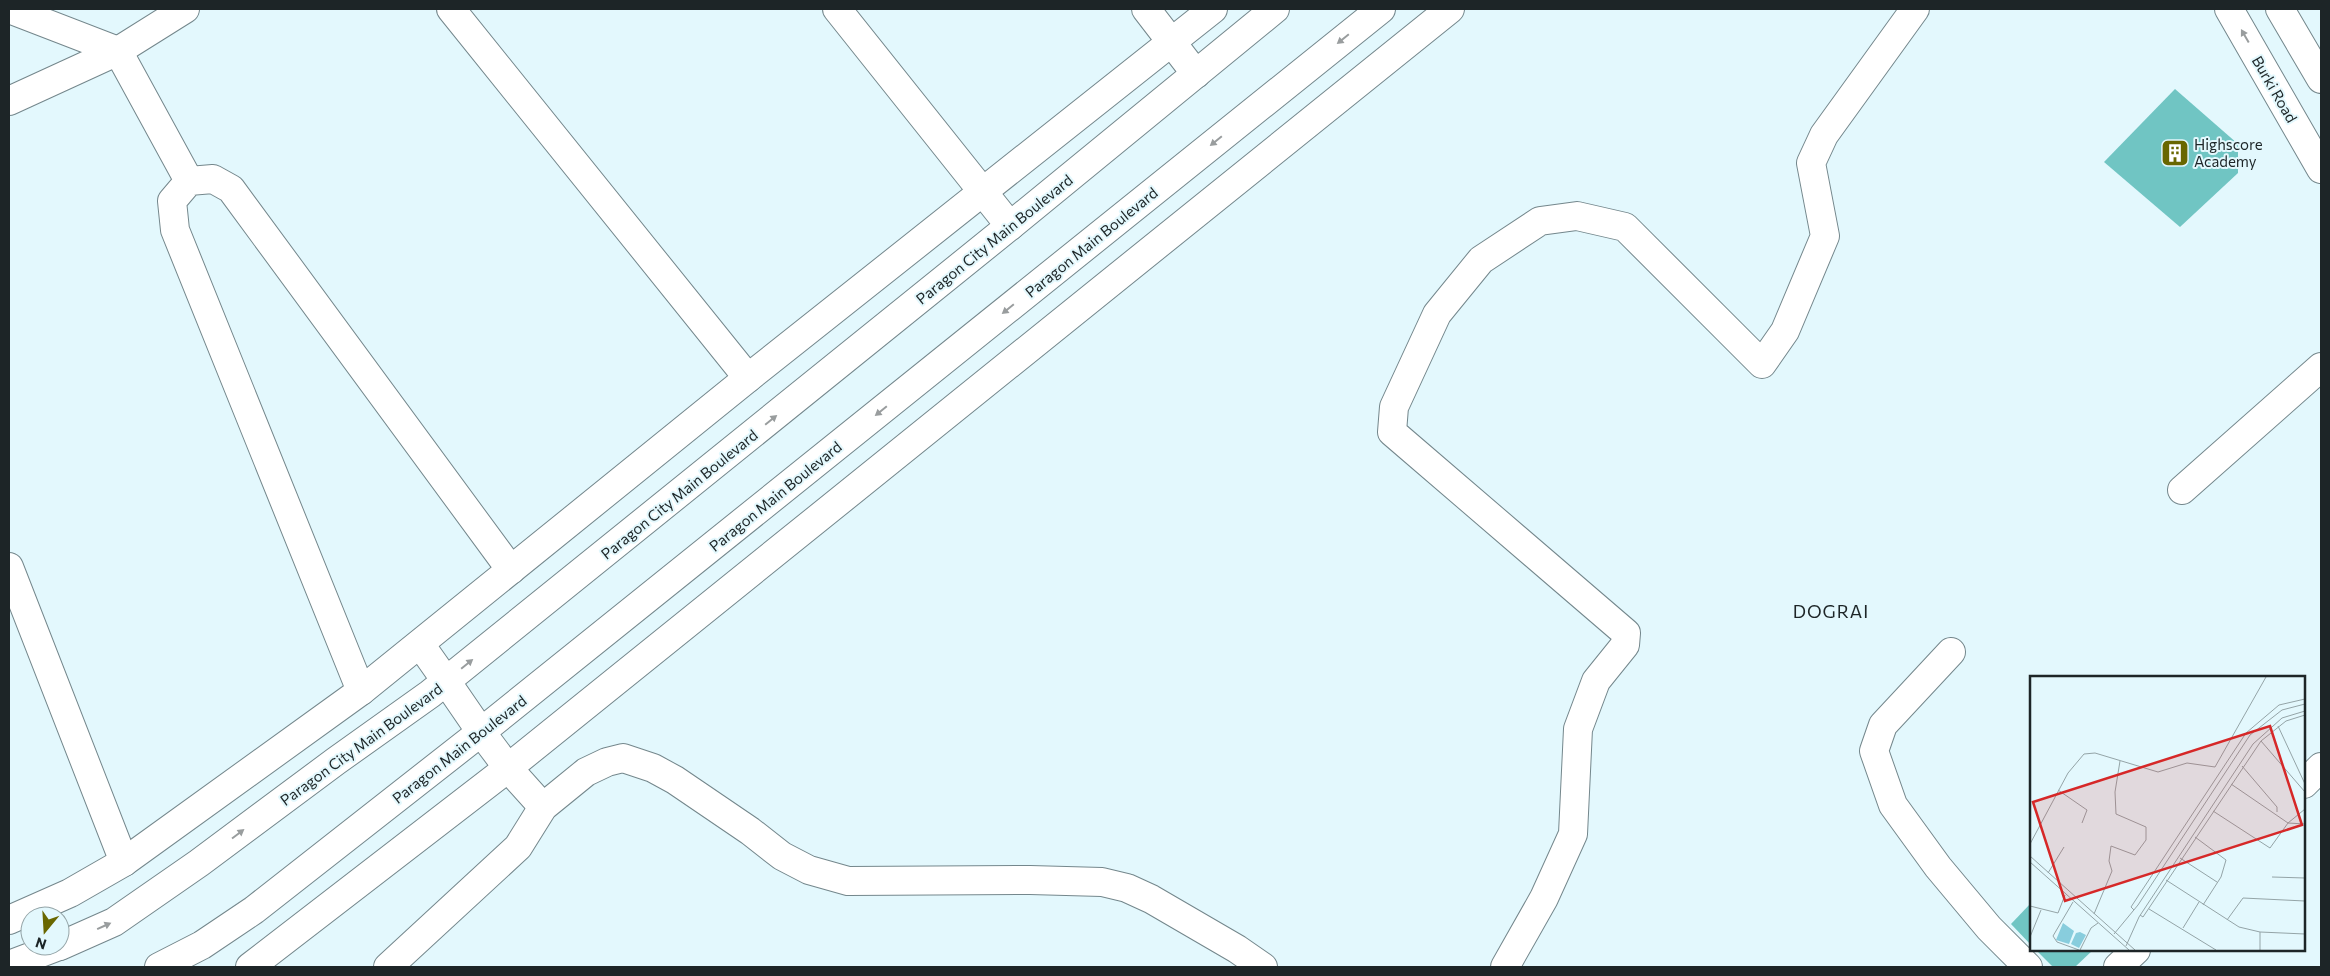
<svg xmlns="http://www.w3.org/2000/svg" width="2330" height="976" viewBox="0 0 2330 976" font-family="Commissioner,sans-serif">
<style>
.building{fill:#70c5c3}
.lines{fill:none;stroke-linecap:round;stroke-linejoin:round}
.minor-casing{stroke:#74878c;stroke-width:30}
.tertiary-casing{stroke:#74878c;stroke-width:30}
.primary-casing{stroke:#74878c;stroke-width:30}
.minor{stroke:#fff;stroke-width:28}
.tertiary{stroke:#fff;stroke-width:28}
.primary{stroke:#fff;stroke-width:28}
.oneway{fill:#999d9e}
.labels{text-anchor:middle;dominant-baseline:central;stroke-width:4;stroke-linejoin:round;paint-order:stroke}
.street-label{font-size:15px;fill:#1d2527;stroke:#e3f8fd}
.poi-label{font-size:15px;fill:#1d2527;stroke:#e3f8fd;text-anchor:start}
.quarter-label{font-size:18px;letter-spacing:1px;fill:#1d2527;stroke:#e3f8fd}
.inset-road{fill:none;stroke:#94a4a7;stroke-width:1}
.view{fill:#d62828;fill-opacity:0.15;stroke:#d62828;stroke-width:2.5}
.inset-edge{fill:none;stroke:#1d2527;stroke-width:2.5}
</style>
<rect width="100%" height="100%" fill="#e3f8fd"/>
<g class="building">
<path d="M2175 89 2238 144V173L2180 227 2104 162Z"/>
<path d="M2031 903V945L2011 924Z"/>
<path d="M2036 950H2093L2075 967H2053Z"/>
</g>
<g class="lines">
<defs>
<g id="minor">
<path d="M9 9 118 51 189 181"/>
<path d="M451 9 748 378"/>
<path d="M837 9 1010 226"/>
<path d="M1146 9 1196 74"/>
<path d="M9 101 118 51 185 9"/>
<path d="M2182 490 2321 367"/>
<path d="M9 567 124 862"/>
<path d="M420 644 446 681"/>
<path d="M1951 652 1883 725 1874 751 1893 805 1938 867 1989 928 2028 967"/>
<path d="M361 691 175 230 172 201 189 181 213 179 231 189 511 570"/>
<path d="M481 732 508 768 543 807"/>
<path d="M2304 784 2321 767"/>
<path d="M9 920 70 893 124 862 361 691 748 378 1213 9"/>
<path d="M250 967 508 768 1450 9"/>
<path d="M388 967 518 847 543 807 586 772 607 762 623 758 653 768 675 780 750 831 782 856 809 870 848 881 1030 880 1102 882 1127 888 1151 899 1237 949 1263 967"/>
<path d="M1505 967 1544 898 1573 834 1578 729 1596 681 1625 645 1626 633 1392 432 1394 407 1437 314 1481 260 1540 221 1577 216 1625 227 1762 364 1785 331 1825 236 1811 163 1824 135 1915 9"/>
<path d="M2118 967 2136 950"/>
</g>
<g id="tertiary">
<path d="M446 681 481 732"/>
<path d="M60 946 114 922 199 863 336 761 430 694 1010 226 1275 9"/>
<path d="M9 965 59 946"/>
<path d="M159 967 202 945 254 910 481 732 1381 9"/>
</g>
<g id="primary">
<path d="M2229 9 2321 169"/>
<path d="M2280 9 2321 79"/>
</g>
</defs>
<use href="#minor" class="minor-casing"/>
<use href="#tertiary" class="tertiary-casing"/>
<use href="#primary" class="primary-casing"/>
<use href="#minor" class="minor"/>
<use href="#tertiary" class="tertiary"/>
<use href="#primary" class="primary"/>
</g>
<defs><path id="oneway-solid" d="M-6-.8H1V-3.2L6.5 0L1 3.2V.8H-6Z" transform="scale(1.25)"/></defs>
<g class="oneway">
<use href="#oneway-solid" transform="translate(2245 36) rotate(-120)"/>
<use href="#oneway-solid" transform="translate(1343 39) rotate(141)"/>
<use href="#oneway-solid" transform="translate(1216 141) rotate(141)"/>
<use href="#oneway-solid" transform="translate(1008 309) rotate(141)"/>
<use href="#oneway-solid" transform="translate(881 411) rotate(141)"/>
<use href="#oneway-solid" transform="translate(771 420) rotate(-39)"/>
<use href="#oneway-solid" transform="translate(467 664) rotate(-39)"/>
<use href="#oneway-solid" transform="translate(238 834) rotate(-37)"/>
<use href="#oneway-solid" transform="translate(104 926) rotate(-24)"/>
</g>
<defs>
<symbol id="building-square" viewBox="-11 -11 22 22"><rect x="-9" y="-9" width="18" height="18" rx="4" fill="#696700" stroke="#e3f8fd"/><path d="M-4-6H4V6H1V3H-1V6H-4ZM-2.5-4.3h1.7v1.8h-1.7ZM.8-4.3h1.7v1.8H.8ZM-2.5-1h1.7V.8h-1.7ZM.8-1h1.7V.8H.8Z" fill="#fff"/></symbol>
</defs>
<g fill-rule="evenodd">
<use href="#building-square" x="2159" y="137" width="32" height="32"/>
</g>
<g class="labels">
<g class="street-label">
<text transform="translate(2275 89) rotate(60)">Burki Road</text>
<text transform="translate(994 239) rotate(-39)">Paragon City Main Boulevard</text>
<text transform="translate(1091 242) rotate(-39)">Paragon Main Boulevard</text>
<text transform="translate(679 494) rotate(-39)">Paragon City Main Boulevard</text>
<text transform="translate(775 496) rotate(-39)">Paragon Main Boulevard</text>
<text transform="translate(361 744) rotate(-36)">Paragon City Main Boulevard</text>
<text transform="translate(459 749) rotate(-38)">Paragon Main Boulevard</text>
</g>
<g class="poi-label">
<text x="2194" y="144">Highscore<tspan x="2194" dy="17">Academy</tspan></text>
</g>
<g class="quarter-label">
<text x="1831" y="611">DOGRAI</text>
</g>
</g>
<g transform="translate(2030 676)">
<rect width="275" height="275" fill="#e3f8fd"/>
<path d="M33 247 44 255 39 268 26 264ZM50 256 56 259 49 272 41 268 46 257Z" fill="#88cddd"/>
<path class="inset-road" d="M248 50 275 108M231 65 275 116M212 90 247 131V136M201 108 258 147 275 148M28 114 57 134 52 147M183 135 240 172 258 147 275 133M165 161 196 184 191 201 173 229M0 168 38 97 54 78 65 77 128 96 157 87 185 91 236 1M0 180 105 274M150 182 187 206M0 186 99 274M18 197 34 171M242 201 275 202M136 204 209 251 230 256 275 258M43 226 23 260 27 266 49 274M0 230 28 237 35 219M119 233 186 274M104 234 101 231 216 57 249 29 275 23M64 238 82 195 79 185 81 170 105 179 116 164V151L86 138 85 116 90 85M110 239 113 241 231 65 256 45 275 39M197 244 213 222 275 225M153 252 169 226M84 258 108 229 220 59 252 34 275 28M0 261 11 234M96 270 109 241 223 68 252 42 275 35M50 274 61 252 68 247M230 274V256"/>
<path class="view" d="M240 50 272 149 35 225 3 126Z"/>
<rect width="275" height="275" class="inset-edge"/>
</g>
<rect width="2330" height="976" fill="none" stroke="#1d2527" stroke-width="20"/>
<g transform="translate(45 931) rotate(198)"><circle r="24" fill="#e3f8fd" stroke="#94a4a7"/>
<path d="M0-4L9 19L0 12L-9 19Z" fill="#696700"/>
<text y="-8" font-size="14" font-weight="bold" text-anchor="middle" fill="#1d2527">N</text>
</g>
</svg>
